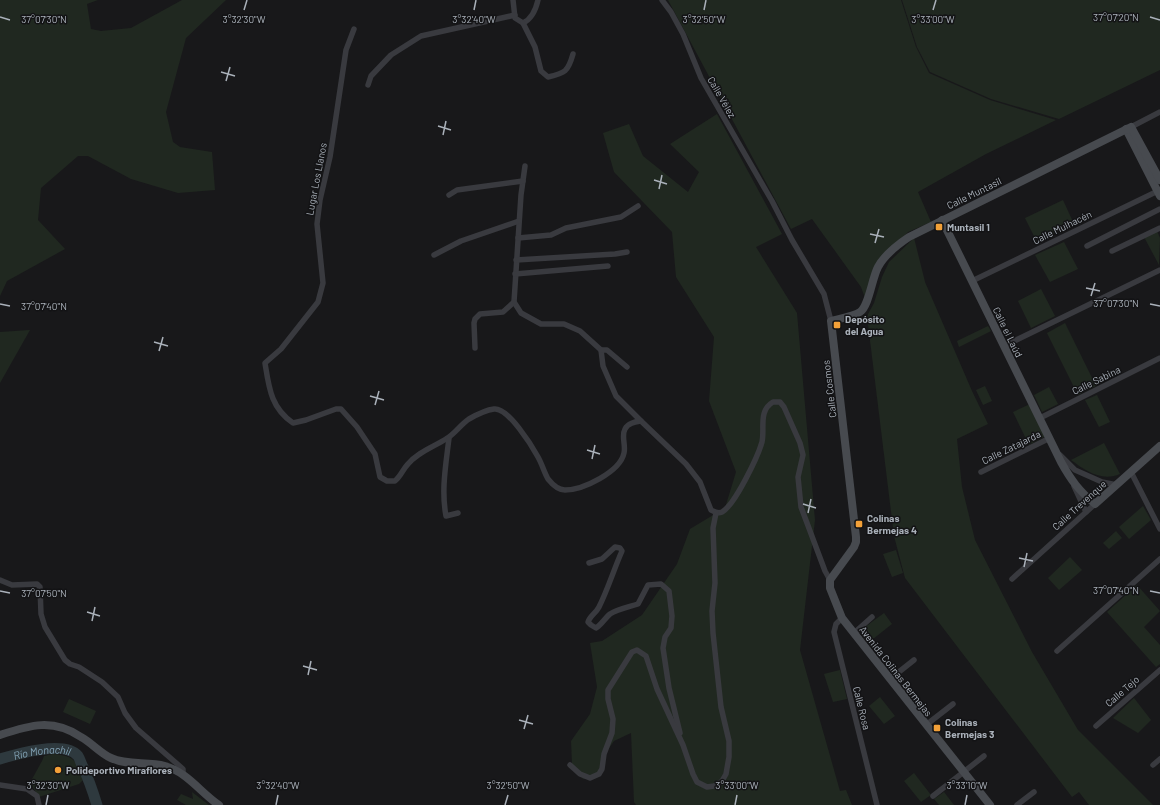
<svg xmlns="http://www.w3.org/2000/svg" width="1160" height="805" viewBox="0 0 1160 805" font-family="Barlow,sans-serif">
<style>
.green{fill:#202820}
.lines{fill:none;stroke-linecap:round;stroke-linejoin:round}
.river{stroke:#2e393e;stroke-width:11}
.street{stroke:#393a3f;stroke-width:5.5}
.secondary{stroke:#474a4f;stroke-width:8}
.ticks{fill:none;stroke:#aab1ba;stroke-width:1.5}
.poi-dot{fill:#f2a038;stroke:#131315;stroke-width:1.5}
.labels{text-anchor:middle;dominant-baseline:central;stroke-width:3;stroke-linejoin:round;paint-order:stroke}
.street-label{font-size:10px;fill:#aab1ba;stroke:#131315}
.poi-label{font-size:10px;font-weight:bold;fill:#aab1ba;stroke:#131315;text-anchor:start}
.water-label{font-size:11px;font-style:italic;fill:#82a2b4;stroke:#131315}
.ticks-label{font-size:10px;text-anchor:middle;fill:#aab1ba;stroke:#131315;stroke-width:3;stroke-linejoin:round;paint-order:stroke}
</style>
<rect width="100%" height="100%" fill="#18181a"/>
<g class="green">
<path d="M0 0H98L87 4 91 29 101 31 131 28 182 0H226L186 38 166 112 173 142 180 147 212 152 215 190 178 193 131 179 88 156H78L41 188 38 220 65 249 7 281 0 296Z"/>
<path d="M668 0H901L916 47 929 73 990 100 1056 120 986 154 918 192 931 222 908 232 880 260 865 298 861 287 812 219 791 229Z"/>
<path d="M902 0H1160V70L1059 119 991 99 930 72 917 47Z"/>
<path d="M717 114 782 234 756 247 797 313 815 520 800 650 840 791 846 790 852 805H636L634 802 631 733 614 741 607 751 601 774 583 779 572 764 571 741 590 714 597 687 590 643 602 641 642 615 677 564 690 529 725 508 736 472 709 401 714 337 676 277 672 232 614 172 603 133 629 124 643 156 688 192 699 172 670 144Z"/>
<path d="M1063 200 1074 224 1037 242 1025 218Z"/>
<path d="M1157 231 1160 238 1159 265 1144 237Z"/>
<path d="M914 238 925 282 972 391 988 424 957 439 962 487 975 540 1032 652 1078 730 1153 805H1089L1079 792 1072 797 905 578 894 536 867 316 874 303 882 277 889 262Z"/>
<path d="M1064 242 1078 269 1050 282 1035 255Z"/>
<path d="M1041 289 1055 316 1031 328 1018 301Z"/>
<path d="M1065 323 1096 386 1078 395 1047 333Z"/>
<path d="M988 326 991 331 959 347 957 341Z"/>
<path d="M29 330H30L0 383V332Z"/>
<path d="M985 386 992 401 983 405 976 390Z"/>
<path d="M1049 387 1058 404 1042 412 1034 395Z"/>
<path d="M1097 395 1110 422 1099 427 1085 400Z"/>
<path d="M1030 404 1046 436 1029 445 1013 412Z"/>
<path d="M1104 443 1120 474C1102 482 1086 471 1071 460Z"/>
<path d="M1143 506 1151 520 1129 539 1119 527Z"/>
<path d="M1116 531 1122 538 1109 549 1103 543Z"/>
<path d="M896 550 903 573 892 577 883 554Z"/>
<path d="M1070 557 1082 570 1059 590 1048 578Z"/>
<path d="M1137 585 1160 611 1144 627 1160 645V664L1156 667 1107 612Z"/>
<path d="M884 613 892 624 868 643 861 634V630Z"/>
<path d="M840 670 847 699 833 702 824 674Z"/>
<path d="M880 697 895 716 884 724 869 706Z"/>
<path d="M1134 698 1151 720 1138 733 1113 718Z"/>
<path d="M69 699 96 711 90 724 63 712Z"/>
<path d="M53 754C75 756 75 760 84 779L79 784 39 797 29 781H31L42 761 44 756Z"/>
<path d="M914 773 931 795 921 802 904 781Z"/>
<path d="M192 792 209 805H186L177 800 181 794 193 799Z"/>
<path d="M944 792 954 805H939L934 799Z"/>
</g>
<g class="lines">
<path class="river" id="s1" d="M0 759C17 754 65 740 78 756 80 759 81 764 83 767 89 780 93 792 97 805"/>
<g class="street">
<path d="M513 0 515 18 523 23C532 19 536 9 538 0"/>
<path d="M662 0 671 12 683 34 701 78 772 201 792 240 824 294 831 321"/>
<path d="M523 23 535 47 541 71 548 77C565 73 568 72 573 54"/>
<path d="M354 29 346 50 330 157 320 200 317 224 323 283 318 302 281 349 265 363C269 388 271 408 293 423L306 420 336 409H341L357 427 375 454 380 477 387 481H395C401 476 403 469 408 464 418 452 433 447 446 439 455 434 460 425 469 419 476 415 486 410 494 409 508 407 532 446 538 457 542 464 544 472 548 479 552 484 558 490 565 490 583 490 620 472 624 453 626 445 621 436 625 429 628 423 635 422 641 421L686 464 700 482 711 510C715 512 718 514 722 512 735 505 758 456 762 442 765 428 758 411 773 402H780L784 407 800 443 803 455 798 477 801 507 825 571 830 580"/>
<path d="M368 85 371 76 391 55 421 36 515 15"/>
<path d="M1131 127 1160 112"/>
<path d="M525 166 521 195 514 302 521 313 541 324H564L580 331 601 350 603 366 616 396 641 421"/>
<path d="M449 195 457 190 523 181"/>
<path d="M518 238 551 235 566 228 621 217 638 206"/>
<path d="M1087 246 1160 209"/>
<path d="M1112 251 1160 228"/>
<path d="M434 255 461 241 519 221"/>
<path d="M516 260 615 254 627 252"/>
<path d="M515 274 608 266"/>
<path d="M972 281 1160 190"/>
<path d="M1004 346 1160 270"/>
<path d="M475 348 474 323 475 319 480 314 503 312 514 302"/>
<path d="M601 350H607L627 367"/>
<path d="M1040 418 1160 358"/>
<path d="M449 438C446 464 441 490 446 516L458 513"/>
<path d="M1060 455 1075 470 1102 482 1117 485"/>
<path d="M981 472 1050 438"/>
<path d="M1131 472 1160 529"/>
<path d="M1074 486 1086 512"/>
<path d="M589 563 602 559 615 547 620 548 622 551C614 569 608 589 599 607 596 613 590 616 588 622L591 625 596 628C602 624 605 618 610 614 618 609 629 607 638 604L648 585 661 584 669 591 672 616 671 628 665 637 663 648 669 688 680 733"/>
<path d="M1012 579 1095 504"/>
<path d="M0 580 12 585 37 584 40 587 41 614 45 627 65 660 70 664 79 667 102 682 118 697 125 713 136 728 183 769V775"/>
<path d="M842 618 836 624 834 632 877 805"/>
<path d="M854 633 872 617"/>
<path d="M1057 651 1160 559"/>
<path d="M890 679 914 660"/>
<path d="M926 725 953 704"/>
<path d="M1096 726 1160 670"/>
<path d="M570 765 580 774 590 778 599 774 602 769 604 754 612 733 613 719 608 699V690L632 652 637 650 646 656 657 689 683 745 693 774 697 782 707 787 714 786 722 781 726 774 729 757V741L721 707 713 633 712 611 715 583 713 528 716 513"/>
<path d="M1153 765 1160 759"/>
<path d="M0 785 27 789 37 796 39 805"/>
<path d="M933 796 984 756"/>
<path d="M1017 805 1034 792"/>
</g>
<g class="secondary">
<path d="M1126 129 1160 196"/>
<path d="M942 220 1061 462C1071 480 1079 491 1095 504L1160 446"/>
<path d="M0 735C30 725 53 718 81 737 92 743 100 753 111 758 128 766 147 761 165 766 187 772 201 793 219 805"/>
<path d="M990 805 842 618 830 588V580L854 547 856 542V537L831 321C838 319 854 316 860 312 869 306 872 278 878 267 885 254 897 245 909 237L1131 127 1160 180"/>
</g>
</g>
<path class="ticks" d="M244 10 247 0M474 10 476 0M704 10 706 0M933 10 936 0M0 17 10 20M1150 17 1160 20M221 72 235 76M226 81 230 67M438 126 451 130M443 135 446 121M654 180 667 184M659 189 662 175M870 234 884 237M875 243 879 229M1086 288 1100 291M1091 296 1095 283M0 304 10 306M1150 304 1160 306M154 342 168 346M159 351 163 337M370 396 384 400M375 405 379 391M587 450 600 454M592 459 595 445M803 504 816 508M808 513 811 499M1019 558 1033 561M1024 567 1027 553M0 591 10 593M1150 591 1160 593M87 612 100 616M92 621 95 607M303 666 317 670M308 675 311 661M519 720 533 724M524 729 528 715M46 805 48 795M276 805 278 795M505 805 508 795M735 805 737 795M965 805 967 795"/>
<g class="poi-dot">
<rect x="935" y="223" width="8" height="8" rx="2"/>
<rect x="833" y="321" width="8" height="8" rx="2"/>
<rect x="855" y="520" width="8" height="8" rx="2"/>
<rect x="933" y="724" width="8" height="8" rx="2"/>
<circle cx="58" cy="770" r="4"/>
</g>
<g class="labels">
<g class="street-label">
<text transform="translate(722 97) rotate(60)">Calle Vélez</text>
<text transform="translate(316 179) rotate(-79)">Lugar Los Llanos</text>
<text transform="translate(974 193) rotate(-26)">Calle Muntasil</text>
<text transform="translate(1062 227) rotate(-26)">Calle Mulhacén</text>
<text transform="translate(1008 332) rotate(64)">Calle el Laúd</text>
<text transform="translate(1096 380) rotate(-26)">Calle Sabina</text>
<text transform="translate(829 389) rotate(-97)">Calle Cosmos</text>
<text transform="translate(1011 447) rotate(-26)">Calle Zatajarda</text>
<text transform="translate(1079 505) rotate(-42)">Calle Trevenque</text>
<text transform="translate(896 671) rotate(52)">Avenida Colinas Bermejas</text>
<text transform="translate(1122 691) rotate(-41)">Calle Tejo</text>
<text transform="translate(862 708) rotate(76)">Calle Rosa</text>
</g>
<g class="poi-label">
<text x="947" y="227">Muntasil 1</text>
<text x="845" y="319">Depósito<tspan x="845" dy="12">del Agua</tspan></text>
<text x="867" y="518">Colinas<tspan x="867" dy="12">Bermejas 4</tspan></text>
<text x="945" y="722">Colinas<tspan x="945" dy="12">Bermejas 3</tspan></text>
<text x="66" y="770">Polideportivo Miraflores</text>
</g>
<g class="water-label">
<text stroke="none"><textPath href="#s1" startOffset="43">Río Monachil</textPath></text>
</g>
</g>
<g class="ticks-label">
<text x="1116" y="21">37°07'20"N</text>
<text x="44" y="23">37°07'30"N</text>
<text x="244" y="23">3°32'30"W</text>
<text x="474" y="23">3°32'40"W</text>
<text x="704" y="23">3°32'50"W</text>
<text x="933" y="23">3°33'00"W</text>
<text x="1116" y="307">37°07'30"N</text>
<text x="44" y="310">37°07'40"N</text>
<text x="1116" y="594">37°07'40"N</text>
<text x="44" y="597">37°07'50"N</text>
<text x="48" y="789">3°32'30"W</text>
<text x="278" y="789">3°32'40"W</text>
<text x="508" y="789">3°32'50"W</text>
<text x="737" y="789">3°33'00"W</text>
<text x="967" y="789">3°33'10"W</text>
</g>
</svg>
